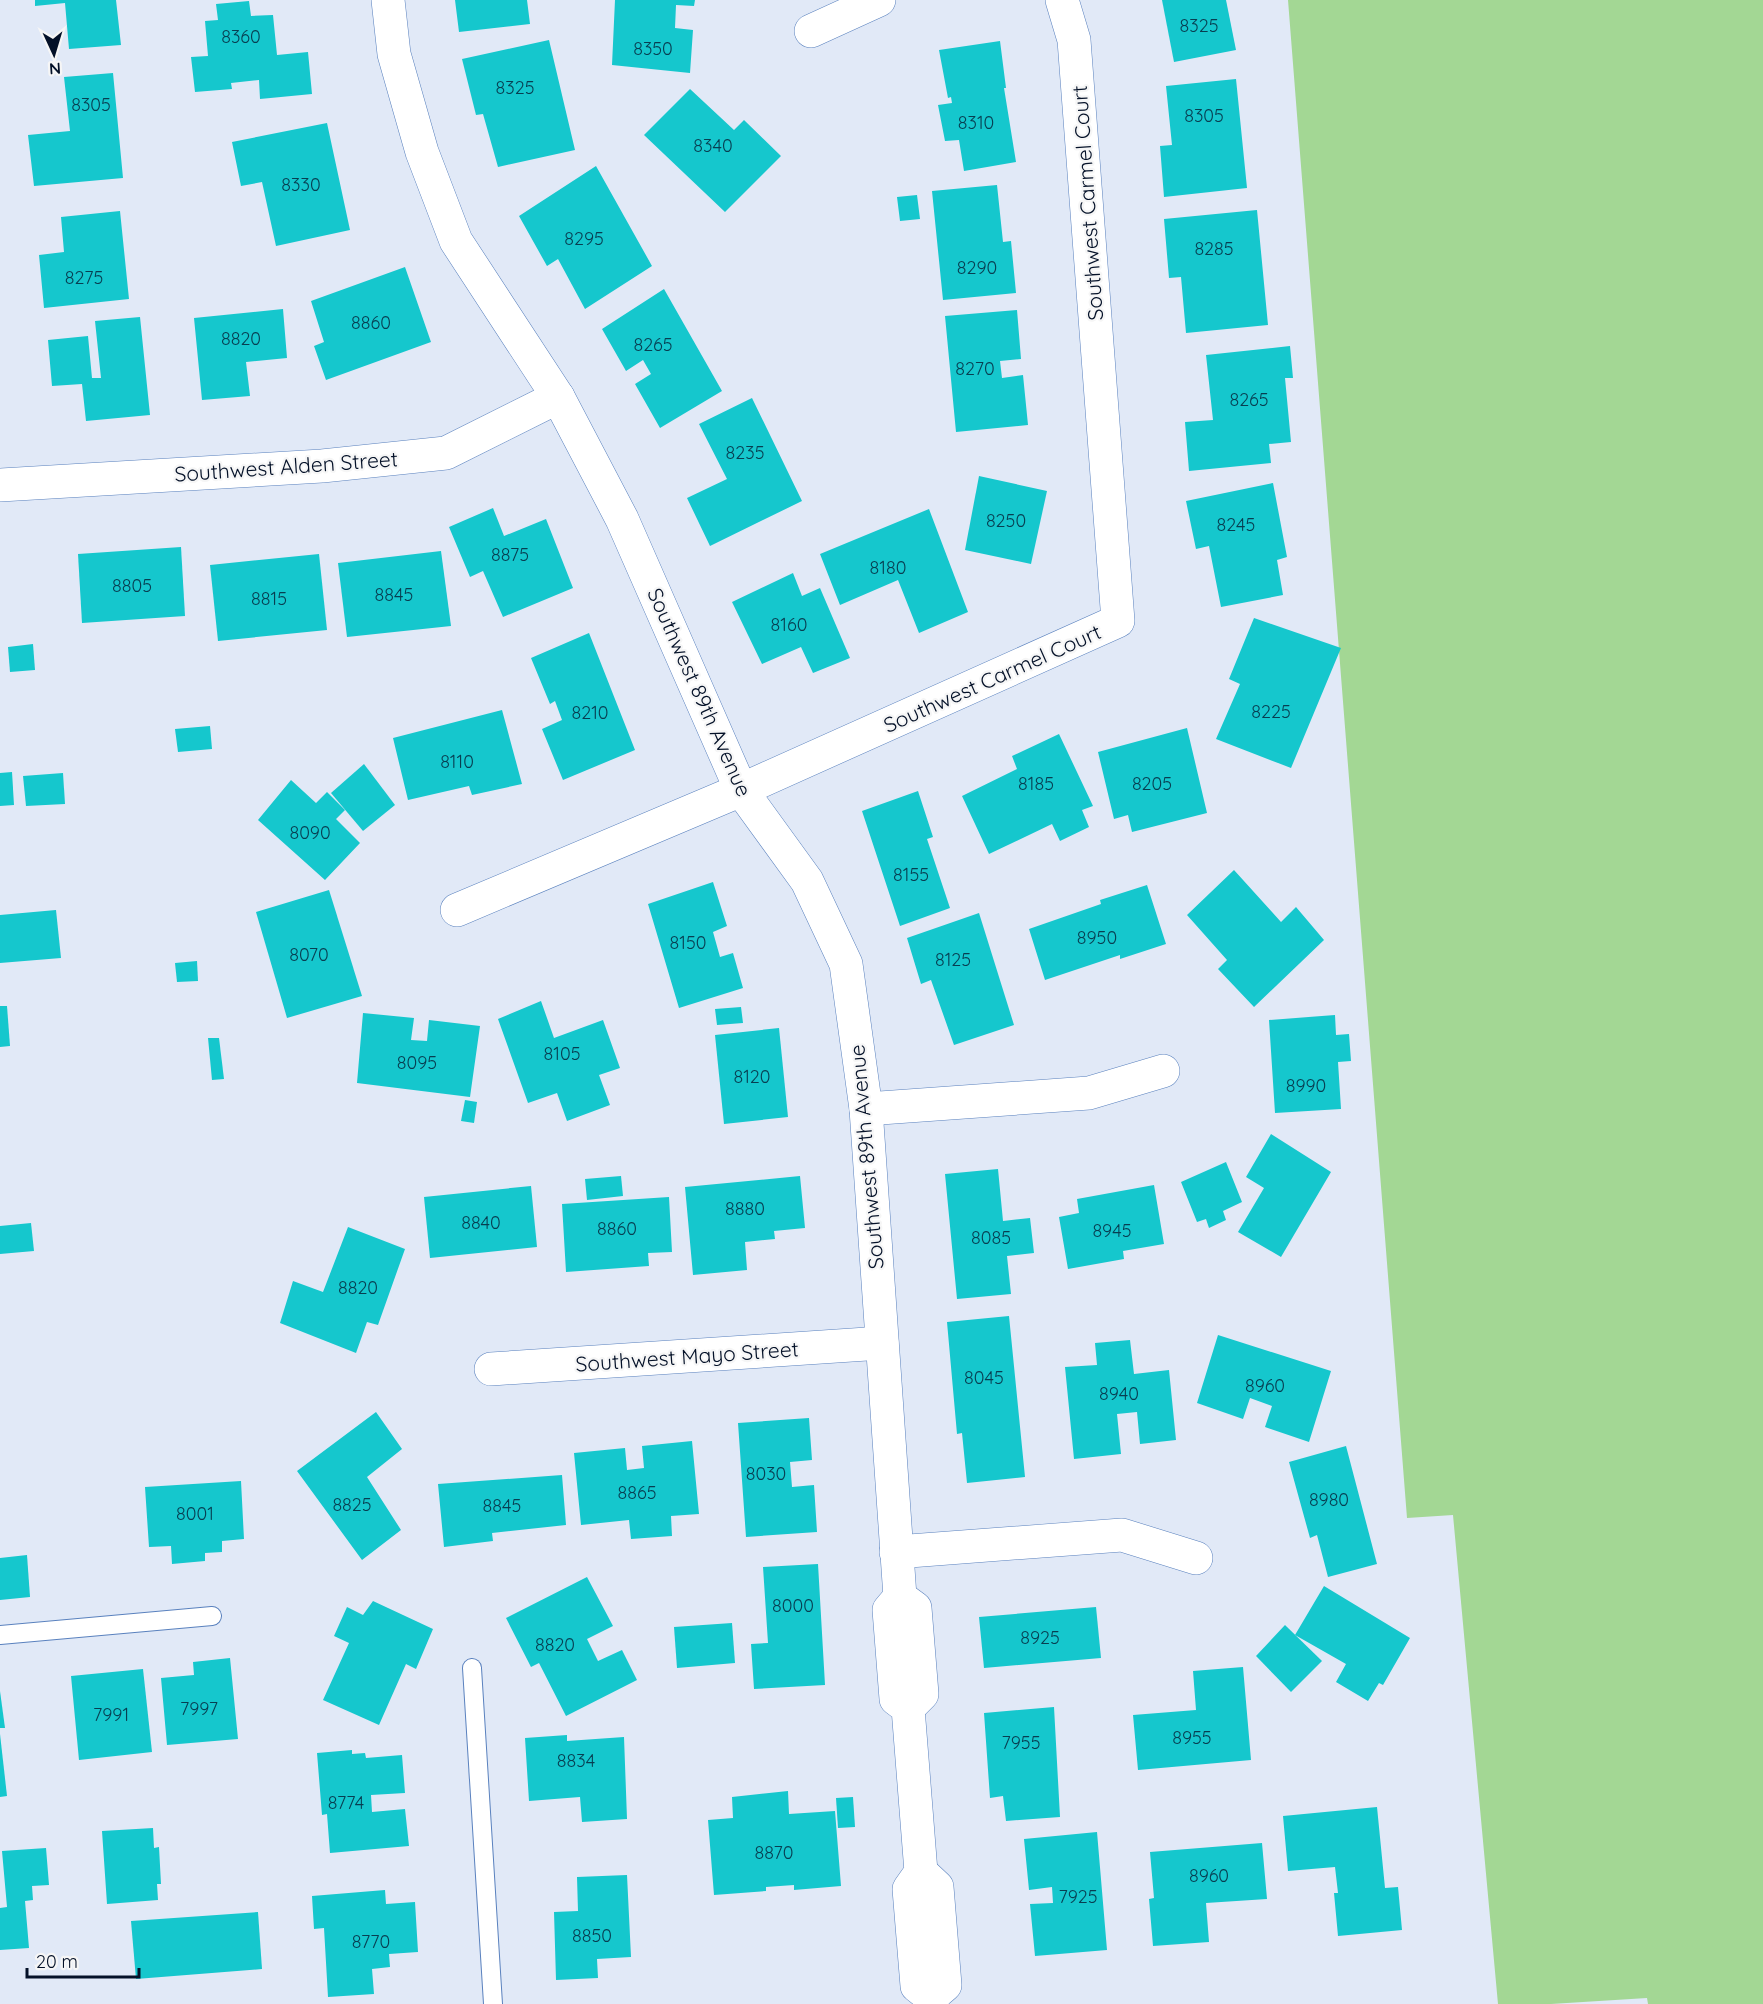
<svg xmlns="http://www.w3.org/2000/svg" width="1763" height="2004" viewBox="0 0 1763 2004" font-family="Quicksand,sans-serif">
<style>
.green{fill:#a3d794}
.building{fill:#15c7cd}
.lines{fill:none;stroke-linecap:round;stroke-linejoin:round}
.service-casing{stroke:#5981be;stroke-width:20}
.minor-casing{stroke:#5981be;stroke-width:34}
.service{stroke:#fff;stroke-width:18}
.minor{stroke:#fff;stroke-width:33}
.labels{text-anchor:middle;dominant-baseline:central;stroke-width:4.5;stroke-linejoin:round;paint-order:stroke}
.number-label{font-size:18px;fill:#083e51}
.street-label{font-size:21px;fill:#041128;stroke:#f6f6f6}
</style>
<rect width="100%" height="100%" fill="#e1e9f7"/>
<path class="green" d="M1288 0H1763V2004H1648L1647 1998 1551 2004H1498L1453 1515 1407 1518Z"/>
<g class="building">
<path d="M35 0H116L121 45 69 49 65 3 35 6Z"/>
<path d="M455 0H527L530 24 459 32Z"/>
<path d="M615 0H695L694 6 676 5 675 28 693 30 690 73 612 65Z"/>
<path d="M1162 0H1226L1236 50 1174 62Z"/>
<path d="M249 1 251 16 273 15 277 55 308 52 312 94 260 99 259 80 231 83 232 89 195 92 191 57 208 56 205 21 218 20 216 4Z"/>
<path d="M549 40 575 150 498 167 483 114 476 115 462 59Z"/>
<path d="M1000 41 1006 88H1004L1016 162 964 171 959 140 945 141 938 105 952 103 951 97 948 98 939 50Z"/>
<path d="M113 73 123 178 34 186 28 135 70 131 64 77Z"/>
<path d="M1236 79 1247 188 1164 197 1160 146 1172 145 1166 86Z"/>
<path d="M690 89 734 130 744 120 781 156 725 212 644 135Z"/>
<path d="M327 123 350 230 276 246 262 182 241 186 232 142Z"/>
<path d="M596 166 652 266 585 309 558 259 547 266 519 216Z"/>
<path d="M997 185 1003 242 1011 241 1016 293 943 300 932 191Z"/>
<path d="M917 195 920 219 900 221 897 197Z"/>
<path d="M1257 210 1268 325 1186 333 1181 277 1169 278 1164 219Z"/>
<path d="M120 211 129 299 44 308 39 255 64 252 61 217Z"/>
<path d="M405 267 431 342 326 380 314 346 324 342 311 301Z"/>
<path d="M664 289 722 391 660 428 635 384 651 374 643 360 626 371 602 329Z"/>
<path d="M283 309 287 358 246 362 250 396 202 400 194 318Z"/>
<path d="M1017 310 1021 359 1000 361 1002 378 1023 375 1028 425 956 432 945 316Z"/>
<path d="M140 317 150 415 86 421 82 384 52 386 48 340 88 336 92 378H101L95 321Z"/>
<path d="M1290 346 1293 378H1285L1291 442 1269 444 1271 463 1189 471 1185 422 1213 420 1206 355Z"/>
<path d="M752 398 802 501 710 546 687 498 727 479 699 424Z"/>
<path d="M979 476 1047 491 1031 564 965 550Z"/>
<path d="M1273 483 1287 557 1277 560 1283 595 1221 607 1209 546 1196 549 1186 501Z"/>
<path d="M493 508 504 536 546 519 573 588 503 617 483 571 470 577 449 527Z"/>
<path d="M929 509 968 612 919 633 898 580 840 605 820 554Z"/>
<path d="M181 547 185 616 82 623 78 554Z"/>
<path d="M441 551 451 626 347 637 338 563Z"/>
<path d="M319 554 327 630 218 641 210 565Z"/>
<path d="M793 573 802 596 820 588 850 658 813 673 801 647 762 664 732 602Z"/>
<path d="M1254 618 1341 648 1291 768 1216 739 1240 684 1229 679Z"/>
<path d="M589 633 635 750 563 780 542 729 562 720 555 701 550 704 531 658Z"/>
<path d="M33 644 35 670 10 672 8 647Z"/>
<path d="M502 710 522 784 472 795 469 786 408 800 393 738Z"/>
<path d="M210 726 212 749 178 752 175 729Z"/>
<path d="M1187 728 1207 813 1132 832 1128 815 1114 819 1098 752Z"/>
<path d="M1059 734 1093 806 1082 810 1089 827 1060 841 1052 824 989 854 962 796 1017 769 1012 756Z"/>
<path d="M364 764 395 805 363 831 331 793Z"/>
<path d="M12 772 14 805 0 806V773Z"/>
<path d="M63 773 65 804 26 806 23 776Z"/>
<path d="M291 780 316 803 327 792 345 810 336 819 360 843 325 880 258 820Z"/>
<path d="M918 791 933 837 927 839 950 908 900 926 862 811Z"/>
<path d="M1234 870 1281 922 1296 907 1324 940 1254 1007 1218 969 1227 960 1187 915Z"/>
<path d="M713 882 727 926 713 932 720 957 733 953 743 988 679 1008 648 904Z"/>
<path d="M1147 885 1166 944 1120 959V955L1045 980 1029 929 1101 904 1100 900Z"/>
<path d="M329 890 362 996 287 1018 256 912Z"/>
<path d="M56 910 61 958 0 963V915Z"/>
<path d="M979 913 1014 1025 954 1045 931 980 921 984 907 938Z"/>
<path d="M197 961 198 981 177 982 175 963Z"/>
<path d="M541 1001 554 1038 603 1020 620 1068 599 1075 610 1105 567 1121 557 1093 528 1103 498 1019Z"/>
<path d="M0 1006H7L10 1046 0 1047Z"/>
<path d="M741 1007 743 1023 717 1025 715 1009Z"/>
<path d="M363 1013 414 1018 411 1040 427 1041 429 1020 480 1026 470 1097 357 1083Z"/>
<path d="M1335 1015 1336 1035 1349 1034 1351 1061 1338 1062 1341 1109 1275 1113 1269 1020Z"/>
<path d="M779 1028 788 1117 724 1124 715 1035Z"/>
<path d="M208 1038H219L224 1079 212 1080Z"/>
<path d="M465 1100 477 1102 474 1123 461 1121Z"/>
<path d="M1271 1134 1331 1172 1281 1257 1238 1232 1264 1188 1246 1177Z"/>
<path d="M1226 1162 1242 1202 1223 1211 1226 1220 1209 1228 1206 1219 1197 1222 1181 1182Z"/>
<path d="M998 1169 1003 1221 1030 1218 1034 1253 1007 1256 1011 1294 957 1299 945 1174Z"/>
<path d="M621 1176 623 1196 587 1200 585 1179Z"/>
<path d="M800 1176 805 1228 774 1231 775 1239 745 1242 747 1270 693 1275 685 1187Z"/>
<path d="M1154 1185 1164 1244 1123 1251 1124 1259 1068 1269 1059 1217 1079 1213 1077 1199Z"/>
<path d="M531 1186 537 1247 430 1258 424 1197Z"/>
<path d="M669 1197 672 1252 648 1253 649 1266 566 1272 562 1204Z"/>
<path d="M31 1223 34 1251 0 1254V1226Z"/>
<path d="M348 1227 405 1249 378 1325 367 1322 356 1353 280 1323 293 1281 323 1292Z"/>
<path d="M1009 1316 1025 1477 967 1483 962 1433 957 1434 947 1322Z"/>
<path d="M1218 1335 1331 1371 1309 1442 1265 1427 1272 1406 1250 1398 1243 1419 1197 1403Z"/>
<path d="M1130 1340 1134 1374 1169 1370 1176 1440 1140 1444 1137 1412 1117 1414 1121 1454 1074 1459 1065 1367 1097 1365 1095 1343Z"/>
<path d="M376 1412 402 1449 367 1477 401 1530 362 1560 297 1471Z"/>
<path d="M809 1418 812 1460 790 1462 792 1487 814 1485 817 1532 746 1537 738 1423Z"/>
<path d="M692 1441 699 1514 671 1516 672 1536 631 1539 629 1520 581 1525 574 1453 625 1448 627 1470 644 1468 642 1446Z"/>
<path d="M1346 1446 1377 1564 1328 1577 1317 1535 1310 1538 1289 1462Z"/>
<path d="M562 1475 566 1525 492 1533 493 1541 444 1547 438 1484Z"/>
<path d="M241 1481 244 1539 222 1541V1552L205 1553V1561L172 1564 171 1546 149 1547 145 1487Z"/>
<path d="M27 1555 30 1597 0 1600V1558Z"/>
<path d="M818 1564 825 1685 754 1689 751 1644 768 1643 763 1567Z"/>
<path d="M587 1577 613 1626 587 1639 598 1661 622 1650 637 1680 566 1716 539 1663 531 1667 506 1618Z"/>
<path d="M1324 1586 1410 1638 1383 1685 1379 1683 1368 1701 1336 1682 1346 1664 1295 1635Z"/>
<path d="M373 1601 433 1629 416 1669 406 1664 379 1725 323 1700 349 1643 334 1636 347 1607 363 1615Z"/>
<path d="M1096 1607 1101 1658 984 1668 979 1617Z"/>
<path d="M732 1623 735 1663 677 1668 674 1627Z"/>
<path d="M1285 1625 1322 1661 1291 1692 1256 1656Z"/>
<path d="M230 1658 238 1739 167 1745 161 1678 194 1675 193 1662Z"/>
<path d="M1243 1667 1251 1760 1138 1770 1133 1715 1196 1710 1193 1671Z"/>
<path d="M143 1669 152 1752 79 1760 71 1676Z"/>
<path d="M0 1691 5 1728H0Z"/>
<path d="M1054 1707 1060 1817 1006 1821 1003 1796 990 1798 984 1713Z"/>
<path d="M0 1734 7 1796 0 1797Z"/>
<path d="M567 1735V1741L624 1737 627 1819 582 1822 580 1797 529 1801 525 1738Z"/>
<path d="M352 1750V1754L365 1753 366 1758 402 1755 405 1793 371 1795 372 1812 405 1809 409 1846 330 1853 327 1814 322 1815 317 1753Z"/>
<path d="M788 1791 789 1814 835 1811 841 1886 794 1890V1885L766 1887V1891L714 1895 708 1820 733 1818 732 1797Z"/>
<path d="M853 1797 855 1827 838 1828 836 1798Z"/>
<path d="M1377 1807 1385 1888 1398 1887 1402 1930 1338 1936 1334 1893H1338L1335 1867 1288 1871 1283 1816Z"/>
<path d="M153 1828 154 1848 159 1847 161 1884H157L158 1900 107 1904 102 1831Z"/>
<path d="M1097 1832 1107 1950 1035 1956 1030 1904 1053 1903 1052 1887 1029 1890 1024 1839Z"/>
<path d="M1262 1843 1267 1899 1206 1903 1209 1942 1153 1946 1149 1899 1154 1898 1150 1852Z"/>
<path d="M46 1848 49 1885 32 1886 33 1900 25 1901 29 1948 0 1950V1908L7 1907 2 1851Z"/>
<path d="M627 1875 631 1957 597 1959 598 1978 556 1980 554 1912 578 1911 577 1877Z"/>
<path d="M385 1890 386 1904 415 1902 418 1952 389 1954 390 1967 372 1969 374 1994 328 1997 324 1928 314 1929 312 1896Z"/>
<path d="M258 1912 262 1969 136 1979 131 1921Z"/>
</g>
<g class="lines">
<defs>
<g id="service">
<path d="M0 1635 212 1616"/>
<path d="M472 1668 493 2004"/>
</g>
<g id="minor">
<path d="M388 0 394 54 422 152 456 241 558 397 622 519 741 790 807 881 846 964 866 1109 900 1597 889 1610 896 1699 908 1708 921 1872 909 1889 917 1986 931 1997 932 2004"/>
<path d="M811 31 879 0"/>
<path d="M0 485 322 466 446 453 558 397"/>
<path d="M457 910 741 790 1118 621 1074 40 1062 0"/>
<path d="M866 1109 1089 1093 1163 1071"/>
<path d="M491 1369 882 1343"/>
<path d="M896 1552 1122 1535 1196 1558"/>
<path d="M900 1597 915 1608 922 1694 908 1708"/>
<path d="M921 1872 937 1887 945 1985 931 1997"/>
</g>
</defs>
<use href="#service" class="service-casing"/>
<use href="#minor" class="minor-casing"/>
<use href="#service" class="service"/>
<use href="#minor" class="minor"/>
</g>
<g class="labels">
<g class="number-label">
<text x="1199" y="25">8325</text>
<text x="241" y="36">8360</text>
<text x="653" y="48">8350</text>
<text x="515" y="87">8325</text>
<text x="91" y="104">8305</text>
<text x="1204" y="115">8305</text>
<text x="976" y="122">8310</text>
<text x="713" y="145">8340</text>
<text x="301" y="184">8330</text>
<text x="584" y="238">8295</text>
<text x="1214" y="248">8285</text>
<text x="977" y="267">8290</text>
<text x="84" y="277">8275</text>
<text x="371" y="322">8860</text>
<text x="241" y="338">8820</text>
<text x="653" y="344">8265</text>
<text x="975" y="368">8270</text>
<text x="1249" y="399">8265</text>
<text x="745" y="452">8235</text>
<text x="1006" y="520">8250</text>
<text x="1236" y="524">8245</text>
<text x="510" y="554">8875</text>
<text x="888" y="567">8180</text>
<text x="132" y="585">8805</text>
<text x="394" y="594">8845</text>
<text x="269" y="598">8815</text>
<text x="789" y="624">8160</text>
<text x="1271" y="711">8225</text>
<text x="590" y="712">8210</text>
<text x="457" y="761">8110</text>
<text x="1036" y="783">8185</text>
<text x="1152" y="783">8205</text>
<text x="310" y="832">8090</text>
<text x="911" y="874">8155</text>
<text x="1097" y="937">8950</text>
<text x="688" y="942">8150</text>
<text x="309" y="954">8070</text>
<text x="953" y="959">8125</text>
<text x="562" y="1053">8105</text>
<text x="417" y="1062">8095</text>
<text x="752" y="1076">8120</text>
<text x="1306" y="1085">8990</text>
<text x="745" y="1208">8880</text>
<text x="481" y="1222">8840</text>
<text x="617" y="1228">8860</text>
<text x="1112" y="1230">8945</text>
<text x="991" y="1237">8085</text>
<text x="358" y="1287">8820</text>
<text x="984" y="1377">8045</text>
<text x="1265" y="1385">8960</text>
<text x="1119" y="1393">8940</text>
<text x="766" y="1473">8030</text>
<text x="637" y="1492">8865</text>
<text x="1329" y="1499">8980</text>
<text x="352" y="1504">8825</text>
<text x="502" y="1505">8845</text>
<text x="195" y="1513">8001</text>
<text x="793" y="1605">8000</text>
<text x="1040" y="1637">8925</text>
<text x="555" y="1644">8820</text>
<text x="199" y="1708">7997</text>
<text x="111" y="1714">7991</text>
<text x="1192" y="1737">8955</text>
<text x="1021" y="1742">7955</text>
<text x="576" y="1760">8834</text>
<text x="346" y="1802">8774</text>
<text x="774" y="1852">8870</text>
<text x="1209" y="1875">8960</text>
<text x="1078" y="1896">7925</text>
<text x="592" y="1935">8850</text>
<text x="371" y="1941">8770</text>
</g>
<g class="street-label">
<text transform="translate(1087 203) rotate(-94)">Southwest Carmel Court</text>
<text transform="translate(286 466) rotate(-4)">Southwest Alden Street</text>
<text transform="translate(992 678) rotate(-24)">Southwest Carmel Court</text>
<text transform="translate(700 692) rotate(66)">Southwest 89th Avenue</text>
<text transform="translate(866 1157) rotate(-95)">Southwest 89th Avenue</text>
<text transform="translate(687 1356) rotate(-4)">Southwest Mayo Street</text>
</g>
</g>
<g transform="translate(54 54) rotate(176)" stroke="#f6f6f6" stroke-width="4.5" paint-order="stroke">
<path d="M0-4.5L10 22L0 15L-10 22Z" fill="#041128"/>
<text y="-9" font-size="16" font-weight="bold" text-anchor="middle" fill="#041128">N</text>
</g>
<path d="M27 1968v9h112v-9" fill="none" stroke="#041128" stroke-width="3"/>
<text x="36" y="1968" font-size="18" fill="#041128" stroke="#f6f6f6" stroke-width="4.5" paint-order="stroke">20 m</text>
</svg>
